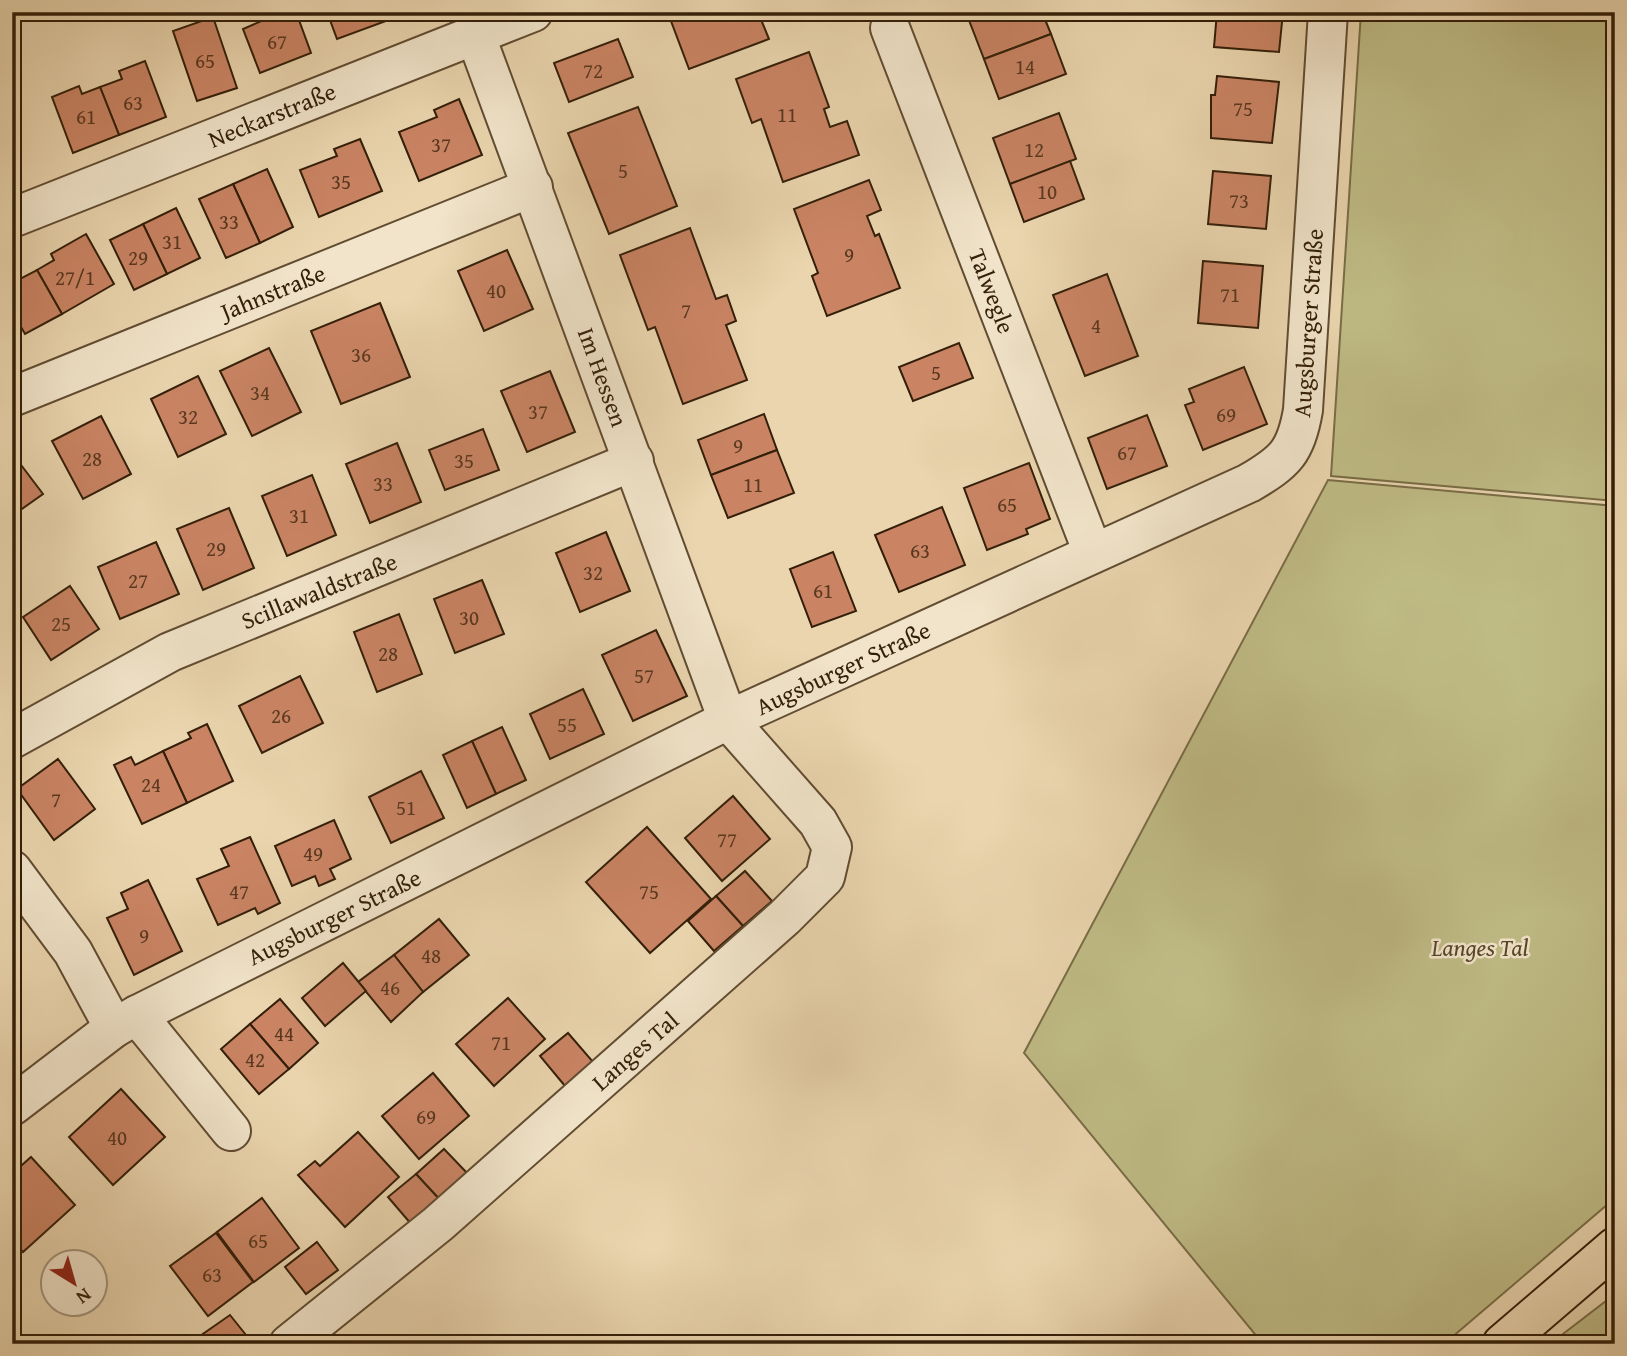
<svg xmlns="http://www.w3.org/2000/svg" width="1627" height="1356" viewBox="0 0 1627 1356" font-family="'Gentium Book Plus',serif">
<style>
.green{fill:#bfbb85;stroke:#796d47;stroke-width:2}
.building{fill:#ca8464;stroke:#331f09;stroke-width:2}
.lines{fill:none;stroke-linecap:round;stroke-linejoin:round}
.minor-casing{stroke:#614c32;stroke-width:42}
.major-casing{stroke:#331f09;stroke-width:42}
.minor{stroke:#f1e4ca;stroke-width:38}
.major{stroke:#ead5ae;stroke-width:38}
.labels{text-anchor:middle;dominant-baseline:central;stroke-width:5;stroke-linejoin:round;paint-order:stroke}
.number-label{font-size:21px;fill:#593820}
.street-label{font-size:24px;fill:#331f09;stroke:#f1e4ca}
.park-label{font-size:24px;font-style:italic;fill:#564628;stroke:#f1e4ca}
</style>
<rect width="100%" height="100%" fill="#ead5ae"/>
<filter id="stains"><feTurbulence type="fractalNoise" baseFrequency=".00286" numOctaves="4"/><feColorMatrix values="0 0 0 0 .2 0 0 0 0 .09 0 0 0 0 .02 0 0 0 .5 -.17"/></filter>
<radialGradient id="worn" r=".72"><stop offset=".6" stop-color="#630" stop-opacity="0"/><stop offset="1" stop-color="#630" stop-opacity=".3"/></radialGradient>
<g class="green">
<path d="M1361 12H1615V501L1331 476Z"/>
<path d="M1328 480 1615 506V1198L1444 1344H1263L1024 1053Z"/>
<path d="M1615 1294V1344H1550Z"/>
</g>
<g class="building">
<path d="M266 12H296L311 53 260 73 243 29 264 20 262 14Z"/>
<path d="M327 12H404L405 14 337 39Z"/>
<path d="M695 12H758L769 39 689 69 671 21Z"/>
<path d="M976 12H1042L1051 34 984 59 967 15Z"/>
<path d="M1217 12H1283L1279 52 1214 47Z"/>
<path d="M213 17 237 88 197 101 173 31Z"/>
<path d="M1051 34 1066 74 999 99 984 59Z"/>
<path d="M618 39 633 77 569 102 554 63Z"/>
<path d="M809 52 829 107 824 109 830 127 847 121 859 155 783 182 761 119 752 123 736 79Z"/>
<path d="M145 61 166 117 119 135 100 87 122 79 119 71Z"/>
<path d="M1217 76 1279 82 1272 143 1211 138V95H1215Z"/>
<path d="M79 86 82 94 100 87 119 135 73 153 52 97Z"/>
<path d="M459 99 482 155 419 181 399 132 437 117 434 110Z"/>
<path d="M638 107 677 206 609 234 568 133Z"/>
<path d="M1059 113 1076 159 1010 184 993 138Z"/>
<path d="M360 139 382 191 319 217 300 170 337 156 334 149Z"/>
<path d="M1070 161 1084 199 1024 222 1010 184Z"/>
<path d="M267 169 293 227 260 243 233 184Z"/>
<path d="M1213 171 1271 176 1266 229 1208 224Z"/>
<path d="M869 180 881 210 867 216 875 236 879 234 900 288 827 316 812 276 818 273 794 209Z"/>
<path d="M233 184 260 243 226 258 199 199Z"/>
<path d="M176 208 200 258 167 274 143 224Z"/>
<path d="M143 224 167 274 134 290 110 240Z"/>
<path d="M690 228 716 299 727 295 736 321 726 325 747 380 683 404 655 327 648 330 620 255Z"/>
<path d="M86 234 114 284 62 314 37 270 54 260 51 254Z"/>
<path d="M507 250 533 309 484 331 458 271Z"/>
<path d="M1203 261 1263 266 1258 328 1198 323Z"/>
<path d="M37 270 62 314 25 334 12 311V283Z"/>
<path d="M1107 274 1138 356 1085 376 1053 295Z"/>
<path d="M380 303 410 377 341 404 311 331Z"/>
<path d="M959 343 973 378 913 401 899 367Z"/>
<path d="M269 348 301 412 252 436 220 371Z"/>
<path d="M1244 367 1267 424 1203 450 1185 405 1194 402 1189 389Z"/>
<path d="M550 371 575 432 527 452 501 391Z"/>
<path d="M198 376 226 434 178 457 151 399Z"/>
<path d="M764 414 777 450 711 475 698 440Z"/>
<path d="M1147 415 1167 466 1107 489 1088 438Z"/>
<path d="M101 416 131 474 83 499 52 441Z"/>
<path d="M483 429 499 470 445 490 429 450Z"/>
<path d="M397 443 421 502 370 523 346 464Z"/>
<path d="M777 450 794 493 728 518 711 475Z"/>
<path d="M12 453 43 494 12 516Z"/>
<path d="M1029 463 1050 519 1026 529 1028 534 987 550 964 488Z"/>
<path d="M312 475 336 535 287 556 262 496Z"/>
<path d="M942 507 965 565 899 592 875 535Z"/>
<path d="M229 508 254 568 203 590 177 529Z"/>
<path d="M606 532 630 591 580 612 556 553Z"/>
<path d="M156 542 179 594 120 619 98 567Z"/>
<path d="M833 552 856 611 812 627 790 569Z"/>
<path d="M482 580 504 634 455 653 434 599Z"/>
<path d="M70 586 99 629 51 660 23 617Z"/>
<path d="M399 614 422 674 377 692 354 632Z"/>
<path d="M656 630 687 696 633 721 602 655Z"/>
<path d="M300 676 323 723 262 753 239 706Z"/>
<path d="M583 689 604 734 550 759 530 714Z"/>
<path d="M207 724 233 781 187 803 163 751 191 738 188 733Z"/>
<path d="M502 727 526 780 496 794 472 741Z"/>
<path d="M472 741 496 794 467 808 443 755Z"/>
<path d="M163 751 187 803 142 824 114 765 131 757 135 765Z"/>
<path d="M58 759 95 809 54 840 17 789Z"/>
<path d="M421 771 444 818 391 843 369 797Z"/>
<path d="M733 796 770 839 722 881 685 838Z"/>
<path d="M334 820 351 859 330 869 335 879 319 886 315 876 292 886 275 846Z"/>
<path d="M647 827 711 899 650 953 586 882Z"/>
<path d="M250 837 280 903 258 914 255 908 218 925 197 879 229 866 221 849Z"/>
<path d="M745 871 772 901 743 926 716 896Z"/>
<path d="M148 880 182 951 134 975 107 918 128 909 121 893Z"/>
<path d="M716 896 743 926 714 951 688 921Z"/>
<path d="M439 919 469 955 423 992 394 955Z"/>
<path d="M394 955 423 992 391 1022 358 982Z"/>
<path d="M343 963 366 991 325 1026 302 998Z"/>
<path d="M508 998 545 1039 494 1086 456 1044Z"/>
<path d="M280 999 318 1043 289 1069 250 1024Z"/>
<path d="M250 1024 289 1069 259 1094 221 1049Z"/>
<path d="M568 1033 594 1063 565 1086 540 1056Z"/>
<path d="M433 1073 469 1116 419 1159 382 1116Z"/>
<path d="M121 1089 165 1137 113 1185 69 1137Z"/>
<path d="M358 1132 399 1177 345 1227 298 1175 315 1161 320 1166Z"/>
<path d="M444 1149 469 1175 441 1201 416 1174Z"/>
<path d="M31 1157 75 1205 23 1252 12 1240V1174Z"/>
<path d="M416 1174 441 1201 412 1225 388 1197Z"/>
<path d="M262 1198 299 1248 254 1282 217 1232Z"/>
<path d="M216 1233 253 1282 208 1316 170 1266Z"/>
<path d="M317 1242 338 1270 306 1294 285 1267Z"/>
<path d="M230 1315 250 1340 245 1344H206L200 1336Z"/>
</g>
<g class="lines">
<defs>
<g id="minor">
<path d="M890 28 1093 553"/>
<path d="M12 218 533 12"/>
<path d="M12 397 533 187"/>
<path d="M12 739 170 652 634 461"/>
<path d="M12 870 73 952 114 1028"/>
<path d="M137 1015 231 1131"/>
<path d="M12 1106 114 1028 137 1015 728 720 1249 483C1285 462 1296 452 1303 410L1328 12"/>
<path d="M289 1344 438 1224 785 917 825 877 832 847 818 822 728 720 475 34"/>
</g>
<path id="major" d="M1502 1344 1615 1247"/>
</defs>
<use href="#minor" class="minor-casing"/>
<use href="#major" class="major-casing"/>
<use href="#minor" class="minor"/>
<use href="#major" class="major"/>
</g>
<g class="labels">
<g class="number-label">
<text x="277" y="41">67</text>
<text x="205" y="60">65</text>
<text x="1025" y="66">14</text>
<text x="593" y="70">72</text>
<text x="133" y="102">63</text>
<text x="1243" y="108">75</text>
<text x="787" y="114">11</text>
<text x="86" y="116">61</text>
<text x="441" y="144">37</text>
<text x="1034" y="149">12</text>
<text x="623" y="170">5</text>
<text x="341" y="181">35</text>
<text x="1047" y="191">10</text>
<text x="1239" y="200">73</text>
<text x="229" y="221">33</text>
<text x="172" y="241">31</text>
<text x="849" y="254">9</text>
<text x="138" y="257">29</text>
<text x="75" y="277">27/1</text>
<text x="496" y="290">40</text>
<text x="1230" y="294">71</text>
<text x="686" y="310">7</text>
<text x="1096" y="325">4</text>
<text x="361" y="354">36</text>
<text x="936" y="372">5</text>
<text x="260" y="392">34</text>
<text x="538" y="411">37</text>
<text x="1226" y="414">69</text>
<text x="188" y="416">32</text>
<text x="738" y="445">9</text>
<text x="1127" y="452">67</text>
<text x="92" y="458">28</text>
<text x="464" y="460">35</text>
<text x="383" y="483">33</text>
<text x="753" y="484">11</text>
<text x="1007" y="504">65</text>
<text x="299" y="515">31</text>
<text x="216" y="548">29</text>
<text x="920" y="550">63</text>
<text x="593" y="572">32</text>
<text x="138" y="580">27</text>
<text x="823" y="590">61</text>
<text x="469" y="617">30</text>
<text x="61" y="623">25</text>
<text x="388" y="653">28</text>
<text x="644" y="675">57</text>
<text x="281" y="715">26</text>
<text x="567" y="724">55</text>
<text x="151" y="784">24</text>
<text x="56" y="799">7</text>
<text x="406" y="807">51</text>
<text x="727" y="839">77</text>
<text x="313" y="853">49</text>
<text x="239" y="891">47</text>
<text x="649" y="891">75</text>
<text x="144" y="935">9</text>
<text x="431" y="955">48</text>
<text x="390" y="987">46</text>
<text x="284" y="1033">44</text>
<text x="501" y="1042">71</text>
<text x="255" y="1059">42</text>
<text x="426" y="1116">69</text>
<text x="117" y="1137">40</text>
<text x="258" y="1240">65</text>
<text x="212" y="1274">63</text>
</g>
<g class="street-label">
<text transform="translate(272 115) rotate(-22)">Neckarstraße</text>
<text transform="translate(992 291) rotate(69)">Talwegle</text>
<text transform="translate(273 292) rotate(-22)">Jahnstraße</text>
<text transform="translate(1308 323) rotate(-86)">Augsburger Straße</text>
<text transform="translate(603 377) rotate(70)">Im Hessen</text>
<text transform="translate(319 591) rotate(-22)">Scillawaldstraße</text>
<text transform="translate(843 668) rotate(-25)">Augsburger Straße</text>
<text transform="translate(334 917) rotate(-26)">Augsburger Straße</text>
<text transform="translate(635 1051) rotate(-41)">Langes Tal</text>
</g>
<g class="park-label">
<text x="1480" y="947">Langes Tal</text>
</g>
</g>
<rect width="1627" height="1356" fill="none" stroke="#ead5ae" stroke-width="42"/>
<rect x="14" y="14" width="1599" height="1328" fill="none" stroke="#331f09" stroke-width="3.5"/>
<rect x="21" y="21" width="1585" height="1314" fill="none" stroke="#331f09" stroke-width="2"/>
<g transform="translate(74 1283) rotate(143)"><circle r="33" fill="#f1e4ca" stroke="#a5957d" stroke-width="2"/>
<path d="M0-5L12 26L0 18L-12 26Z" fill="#8f2418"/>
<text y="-10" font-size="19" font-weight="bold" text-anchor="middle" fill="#331f09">N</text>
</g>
<rect width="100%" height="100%" filter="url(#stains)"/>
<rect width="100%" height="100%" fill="url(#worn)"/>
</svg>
